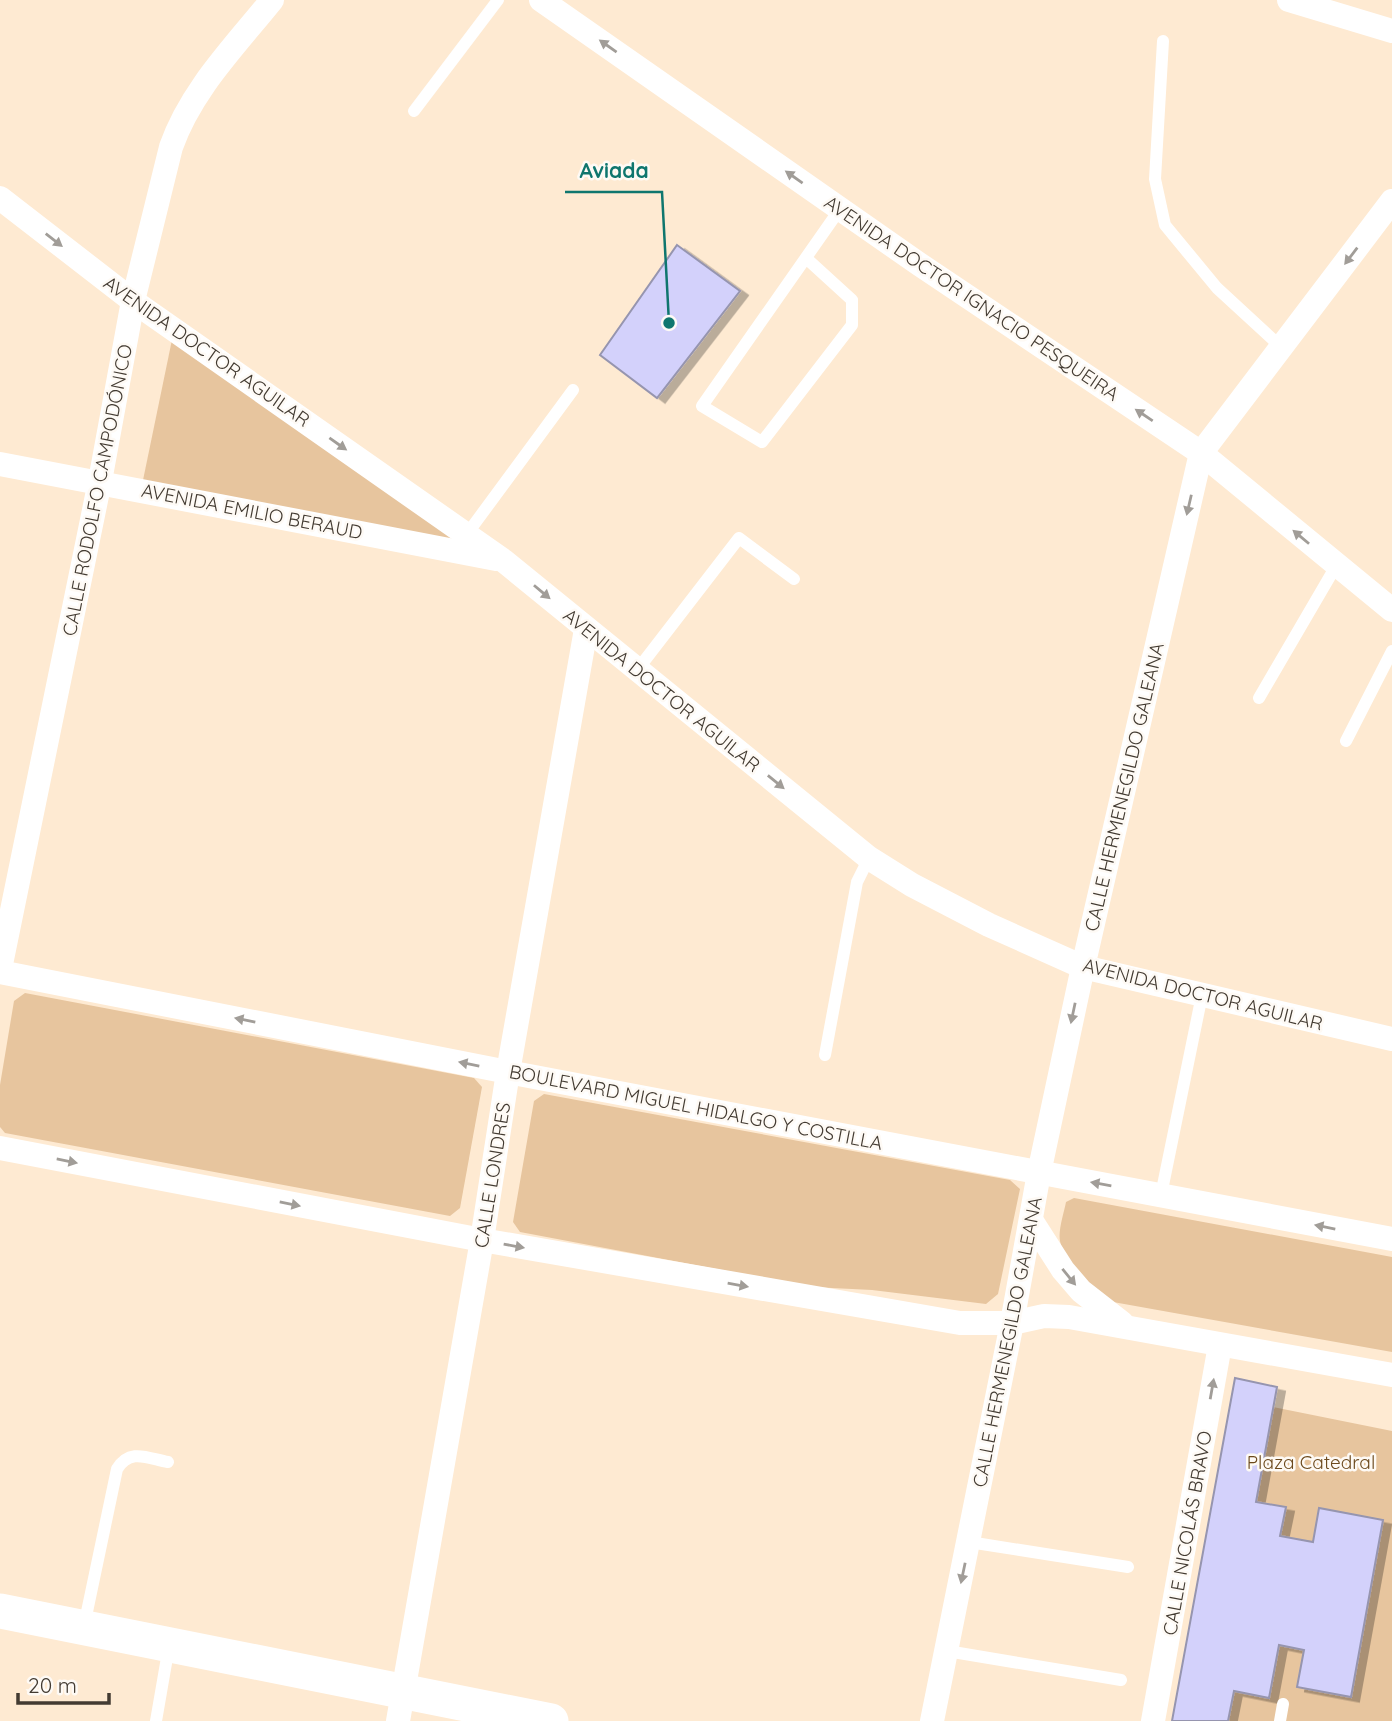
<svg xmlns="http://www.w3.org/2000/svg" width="1392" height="1721" viewBox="0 0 1392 1721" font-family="Quicksand,sans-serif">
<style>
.green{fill:#e7c59e}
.building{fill:#d3d1fb;stroke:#9695af;stroke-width:2;filter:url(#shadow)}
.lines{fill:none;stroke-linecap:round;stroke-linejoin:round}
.lane{stroke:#fff;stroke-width:12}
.street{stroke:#fff;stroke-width:24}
.secondary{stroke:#fff;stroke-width:35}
.oneway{fill:#a19d98}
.labels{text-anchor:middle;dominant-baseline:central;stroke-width:5;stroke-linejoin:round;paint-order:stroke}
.street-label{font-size:19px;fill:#433b32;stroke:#fefaf5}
.park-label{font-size:19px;fill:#6c491c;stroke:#fefaf5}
.leader{fill:none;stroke:#0f766e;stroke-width:2.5}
.callout-dot{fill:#0f766e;stroke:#fefaf5;stroke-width:2.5}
.callout-label{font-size:21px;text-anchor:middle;font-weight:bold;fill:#0f766e;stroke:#fefaf5;stroke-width:5;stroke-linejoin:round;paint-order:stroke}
</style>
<defs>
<filter id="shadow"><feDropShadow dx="8" dy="4.5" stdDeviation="0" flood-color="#0004"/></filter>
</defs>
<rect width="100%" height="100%" fill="#feead2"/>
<g class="green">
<path d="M174 330 461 542 142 485Z"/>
<path d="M25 993 474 1078 482 1087 460 1208 450 1216 5 1133 0 1127V1085L14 1001Z"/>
<path d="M544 1094 1010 1180 1020 1189 998 1294 986 1304 872 1290 812 1287 520 1232 513 1222 534 1101Z"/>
<path d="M1074 1198 1392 1257V1352L1113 1302C1096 1292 1063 1261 1060 1241 1058 1230 1064 1213 1066 1202Z"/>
<path d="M1273 1407 1392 1431V1721H1228L1234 1691 1269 1697 1279 1645 1304 1650 1297 1687 1351 1697 1383 1521 1313 1542 1280 1536 1286 1507 1256 1502Z"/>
</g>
<g class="building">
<path d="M677 245 740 291 657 398 600 355Z"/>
<path d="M1235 1378 1277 1387 1256 1502 1286 1507 1280 1536 1313 1542 1319 1508 1383 1520 1351 1697 1297 1687 1304 1650 1279 1645 1269 1698 1234 1691 1228 1721H1172Z"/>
</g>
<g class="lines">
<g class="lane">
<path d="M1163 41 1155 179 1165 225 1217 288 1281 347"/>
<path d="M414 111 498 0"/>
<path d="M806 258 852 300V325L762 442 702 406 840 209"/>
<path d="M467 534 573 390"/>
<path d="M638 669 739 538 794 579"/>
<path d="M1259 698 1336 566"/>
<path d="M1346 741 1392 651"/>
<path d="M825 1055 857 882 869 858"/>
<path d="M1161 1195 1202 995"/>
<path d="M969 1542 1128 1567"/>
<path d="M84 1626 117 1469C130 1448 147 1458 168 1462"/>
<path d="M947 1651 1121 1680"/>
<path d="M156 1721 169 1646"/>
<path d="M1280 1721 1283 1704"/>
</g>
<g class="street">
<path d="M541 0 919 264 1201 453 1392 610"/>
<path d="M1289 0 1392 31"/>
<path d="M0 198 133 301 504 561 869 858 912 885 989 925 1083 967 1392 1039"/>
<path d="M0 464 496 559"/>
<path d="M0 969 100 481 133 301 171 147C191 90 235 46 272 0"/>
<path d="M0 972 508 1072 1392 1239"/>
<path d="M0 1148 482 1240 960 1323H1012L1044 1316 1069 1317 1392 1375"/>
<path d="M1031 1220 1063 1270 1081 1291 1122 1323"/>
<path d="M398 1721 482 1240 508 1072 586 629"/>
<path d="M932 1721 1012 1323 1039 1173 1083 967 1201 453 1392 201"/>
<path d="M1153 1721 1220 1345"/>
</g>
<path class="secondary" d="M0 1611 551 1721"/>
</g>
<defs><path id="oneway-solid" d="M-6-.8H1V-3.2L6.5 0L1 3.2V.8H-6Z" transform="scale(1.75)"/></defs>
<g class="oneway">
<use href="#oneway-solid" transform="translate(608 46) rotate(-145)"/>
<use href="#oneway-solid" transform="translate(794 177) rotate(-145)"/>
<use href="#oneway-solid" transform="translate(54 240) rotate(38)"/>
<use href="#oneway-solid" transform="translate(1351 256) rotate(127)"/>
<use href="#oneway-solid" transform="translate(1144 415) rotate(-146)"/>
<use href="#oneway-solid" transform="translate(338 444) rotate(35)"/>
<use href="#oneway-solid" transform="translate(1189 505) rotate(103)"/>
<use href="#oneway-solid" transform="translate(1301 537) rotate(-140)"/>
<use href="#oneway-solid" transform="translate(542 592) rotate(40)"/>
<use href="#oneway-solid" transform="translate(776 782) rotate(39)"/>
<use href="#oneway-solid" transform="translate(1073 1013) rotate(102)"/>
<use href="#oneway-solid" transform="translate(245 1020) rotate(-169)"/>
<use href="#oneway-solid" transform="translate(469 1064) rotate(-169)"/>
<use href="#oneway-solid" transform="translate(67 1161) rotate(11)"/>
<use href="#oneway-solid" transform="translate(1101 1184) rotate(-170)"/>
<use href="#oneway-solid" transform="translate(290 1204) rotate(11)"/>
<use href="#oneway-solid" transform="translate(1325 1227) rotate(-169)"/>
<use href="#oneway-solid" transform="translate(514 1246) rotate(10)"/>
<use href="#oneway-solid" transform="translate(1069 1277) rotate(51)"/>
<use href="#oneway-solid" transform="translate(738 1285) rotate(10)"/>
<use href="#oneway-solid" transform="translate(1212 1389) rotate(-80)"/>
<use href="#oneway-solid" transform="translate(963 1573) rotate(102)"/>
</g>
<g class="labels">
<g class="street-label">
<text transform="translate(972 298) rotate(34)">AVENIDA DOCTOR IGNACIO PESQUEIRA</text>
<text transform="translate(207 351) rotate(35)">AVENIDA DOCTOR AGUILAR</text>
<text transform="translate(97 490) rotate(-79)">CALLE RODOLFO CAMPODÓNICO</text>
<text transform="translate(252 511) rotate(11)">AVENIDA EMILIO BERAUD</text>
<text transform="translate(662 690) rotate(39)">AVENIDA DOCTOR AGUILAR</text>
<text transform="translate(1124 787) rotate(-77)">CALLE HERMENEGILDO GALEANA</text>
<text transform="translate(1203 994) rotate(14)">AVENIDA DOCTOR AGUILAR</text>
<text transform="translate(696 1107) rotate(11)">BOULEVARD MIGUEL HIDALGO Y COSTILLA</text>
<text transform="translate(492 1175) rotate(-81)">CALLE LONDRES</text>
<text transform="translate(1007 1342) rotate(-79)">CALLE HERMENEGILDO GALEANA</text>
<text transform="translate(1187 1533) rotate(-80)">CALLE NICOLÁS BRAVO</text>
</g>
<g class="park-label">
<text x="1311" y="1462">Plaza Catedral</text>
</g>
</g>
<path class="leader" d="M669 323L662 192H565"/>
<circle class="callout-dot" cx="669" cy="323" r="7"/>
<g class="callout-label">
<text x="614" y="178">Aviada</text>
</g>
<path d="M18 1693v10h91v-10" fill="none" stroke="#433b32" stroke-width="3.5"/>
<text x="28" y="1693" font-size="21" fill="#433b32" stroke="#fefaf5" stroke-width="5" paint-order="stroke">20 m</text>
</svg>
